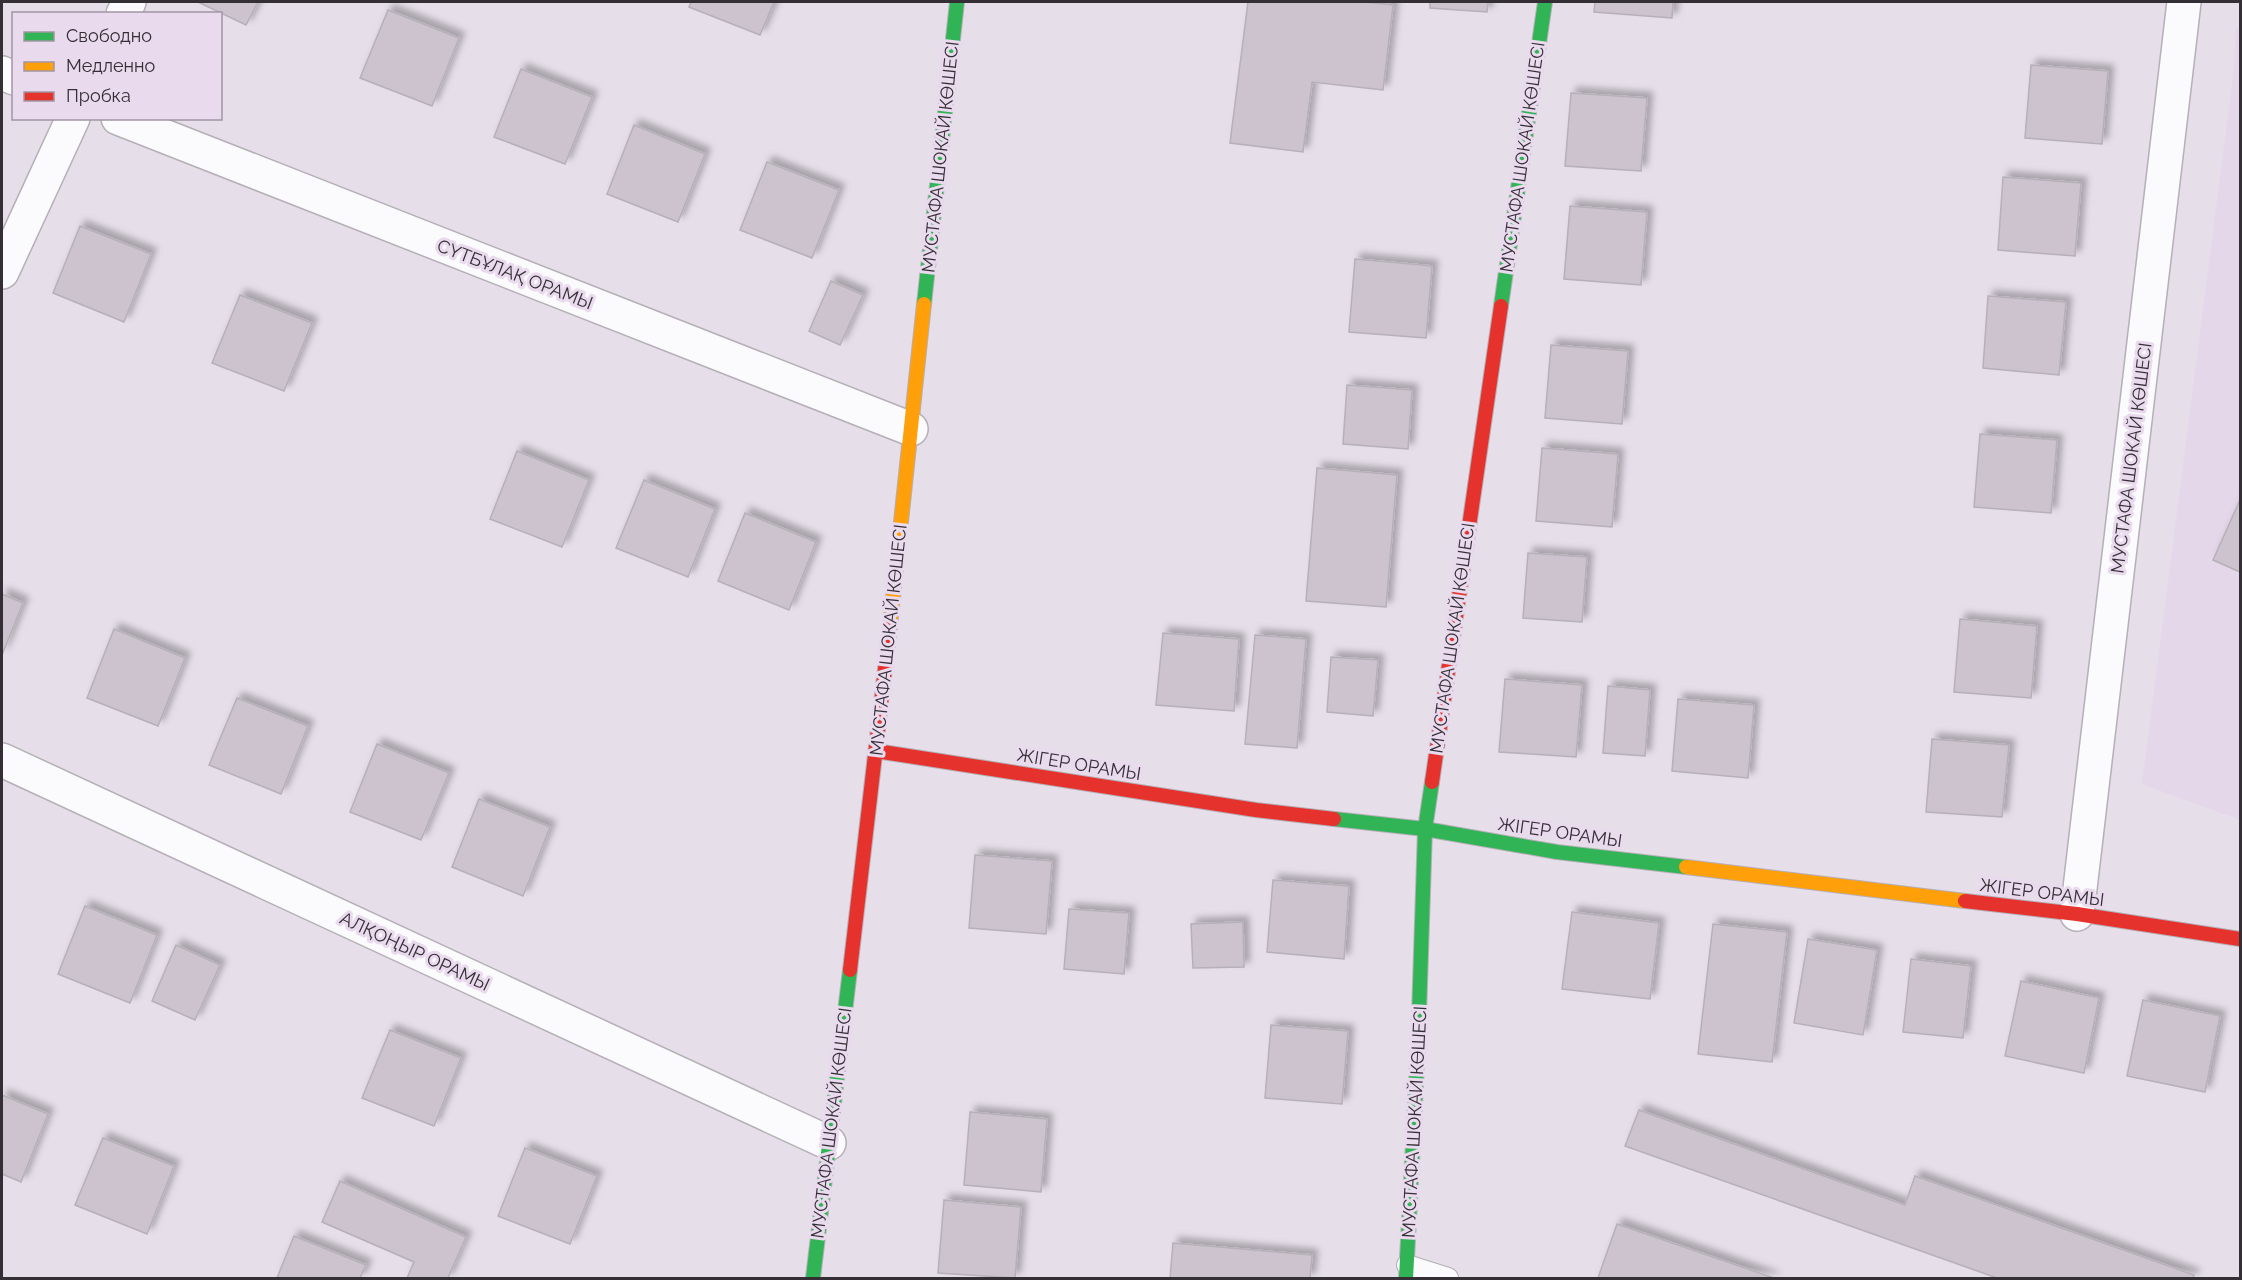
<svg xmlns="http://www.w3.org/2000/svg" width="2242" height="1280" viewBox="0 0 2242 1280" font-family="Raleway,sans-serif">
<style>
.built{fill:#e5d7ea}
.building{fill:#ccc3cf;stroke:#b6b0b8;stroke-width:1.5;filter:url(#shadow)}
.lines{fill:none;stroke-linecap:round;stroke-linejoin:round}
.lane-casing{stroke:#b5afb7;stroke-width:22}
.street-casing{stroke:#b5afb7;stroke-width:36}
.fast-casing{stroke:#b5afb7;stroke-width:16}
.slow-casing{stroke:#b5afb7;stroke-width:16}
.jam-casing{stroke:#b5afb7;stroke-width:16}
.lane{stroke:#fbfafc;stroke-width:20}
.street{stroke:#fbfafc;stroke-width:33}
.fast{stroke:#30b455;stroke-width:14}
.slow{stroke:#ff9f0a;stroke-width:14}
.jam{stroke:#e5322d;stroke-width:14}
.labels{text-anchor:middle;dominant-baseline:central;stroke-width:6;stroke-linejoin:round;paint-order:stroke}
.street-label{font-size:18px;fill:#342e35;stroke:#e9daed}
</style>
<defs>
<filter id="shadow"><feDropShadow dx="5.5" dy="-5.5" stdDeviation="3" flood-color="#0004"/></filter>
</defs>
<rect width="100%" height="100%" fill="#e6dee9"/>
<path class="built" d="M2236 28 2240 29V820L2142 784 2233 76Z"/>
<g class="building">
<path d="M198 2H258L246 25Z"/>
<path d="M691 2H774L760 35 689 7Z"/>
<path d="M1248 2H1364L1393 5 1383 90 1312 82 1303 152 1230 143Z"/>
<path d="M1430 2H1488L1487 12 1430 8Z"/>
<path d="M1595 2H1673L1672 18 1594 12Z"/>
<path d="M388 10 459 38 432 106 360 78Z"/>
<path d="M2031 65 2108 71 2102 144 2025 138Z"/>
<path d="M521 69 592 97 565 164 494 137Z"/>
<path d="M1571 93 1647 98 1641 171 1565 166Z"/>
<path d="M634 125 705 154 678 222 607 194Z"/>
<path d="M767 162 839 190 812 258 740 230Z"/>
<path d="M2003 177 2081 183 2075 256 1998 250Z"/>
<path d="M1570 206 1647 212 1641 285 1564 279Z"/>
<path d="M80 226 151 254 124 322 53 293Z"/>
<path d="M1355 259 1432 266 1426 338 1349 332Z"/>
<path d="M831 281 863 295 840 345 809 331Z"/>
<path d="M240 295 312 323 284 391 212 363Z"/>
<path d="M1988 296 2066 302 2059 375 1983 368Z"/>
<path d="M1551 345 1628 351 1622 424 1545 418Z"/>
<path d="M1347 385 1412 390 1408 449 1343 444Z"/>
<path d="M1980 434 2057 440 2051 513 1974 507Z"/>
<path d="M1542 448 1618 454 1612 527 1536 521Z"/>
<path d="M517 451 589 480 562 547 490 519Z"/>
<path d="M1317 468 1397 475 1386 607 1306 601Z"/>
<path d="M644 480 715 509 688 577 616 548Z"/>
<path d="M2240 500V572L2213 560Z"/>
<path d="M745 513 816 542 789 610 718 581Z"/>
<path d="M1528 553 1587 557 1582 622 1523 618Z"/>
<path d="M2 594 23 603 2 655Z"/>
<path d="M1960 619 2037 626 2031 698 1954 692Z"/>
<path d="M114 629 185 658 158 726 87 698Z"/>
<path d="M1163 633 1239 639 1234 711 1156 705Z"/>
<path d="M1255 635 1306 639 1297 748 1245 744Z"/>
<path d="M1331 657 1378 660 1373 716 1327 712Z"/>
<path d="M1505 679 1582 685 1576 757 1499 752Z"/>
<path d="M1608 686 1650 690 1645 756 1603 753Z"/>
<path d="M237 698 308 726 281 794 209 765Z"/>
<path d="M1678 699 1754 705 1748 778 1672 771Z"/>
<path d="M1932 739 2009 745 2002 817 1926 812Z"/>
<path d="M377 744 449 773 421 840 350 812Z"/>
<path d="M479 799 550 827 523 896 452 867Z"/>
<path d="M975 855 1052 861 1046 934 969 928Z"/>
<path d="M1273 880 1349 886 1344 959 1267 952Z"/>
<path d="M85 906 157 935 130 1003 58 974Z"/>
<path d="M1069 909 1129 913 1124 974 1064 969Z"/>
<path d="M1572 912 1659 923 1650 999 1562 989Z"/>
<path d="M1243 922 1244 967 1193 968 1191 924Z"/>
<path d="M1713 924 1787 932 1772 1062 1698 1054Z"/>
<path d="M1808 939 1877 950 1863 1035 1794 1023Z"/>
<path d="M176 945 220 965 195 1020 152 1001Z"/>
<path d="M1911 959 1971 966 1963 1038 1903 1032Z"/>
<path d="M2021 981 2099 998 2084 1073 2005 1056Z"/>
<path d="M2143 1000 2220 1016 2205 1092 2127 1076Z"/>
<path d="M1271 1025 1348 1031 1342 1104 1265 1098Z"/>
<path d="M390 1030 461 1058 434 1126 362 1098Z"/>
<path d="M2 1095 48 1114 21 1182 2 1174Z"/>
<path d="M1639 1110 1905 1205 1915 1176 2194 1275 2193 1278H1997L1625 1146Z"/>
<path d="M970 1112 1047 1119 1041 1192 964 1185Z"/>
<path d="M103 1138 174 1166 147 1234 75 1205Z"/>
<path d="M525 1148 597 1176 570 1244 498 1216Z"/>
<path d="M340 1181 466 1237 448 1278H407L414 1262 322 1222Z"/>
<path d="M944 1200 1021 1207 1015 1278 938 1273Z"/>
<path d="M1617 1224 1774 1278H1598Z"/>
<path d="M294 1236 366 1265 360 1278H277Z"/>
<path d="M1173 1243 1312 1255 1310 1278H1170Z"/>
</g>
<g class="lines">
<defs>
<path id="lane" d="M1407 1265 1448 1278"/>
<g id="street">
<path d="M123 14 129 2"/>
<path d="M2 73 14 78"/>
<path d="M118 118 911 429"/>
<path d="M2 272 73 118"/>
<path d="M2 760 829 1143"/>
<path d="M2077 914 2184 2"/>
</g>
<g id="fast">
<path d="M924 304 957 2"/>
<path d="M1501 306 1545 2"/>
<path d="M1334 819 1425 829 1557 852 1686 867"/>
<path d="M813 1278 850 970"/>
<path d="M1406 1278 1418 1046 1425 829 1432 782"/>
</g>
<g id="slow">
<path d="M890 626 924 304"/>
<path d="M1686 867 1965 901"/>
</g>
<g id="jam">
<path d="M876 751 1256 810 1334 819"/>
<path d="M1432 782 1501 306"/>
<path d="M1965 901 2077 914 2240 939"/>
<path d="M850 970 890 626"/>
</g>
</defs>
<use href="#lane" class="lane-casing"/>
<use href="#street" class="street-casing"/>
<use href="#fast" class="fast-casing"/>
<use href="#slow" class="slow-casing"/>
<use href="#jam" class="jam-casing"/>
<use href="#lane" class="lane"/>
<use href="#street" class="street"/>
<use href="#fast" class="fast"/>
<use href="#slow" class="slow"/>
<use href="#jam" class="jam"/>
</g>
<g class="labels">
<g class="street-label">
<text transform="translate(940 157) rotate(-84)">МУСТАФА ШОКАЙ КӨШЕСІ</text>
<text transform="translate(1522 157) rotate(-82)">МУСТАФА ШОКАЙ КӨШЕСІ</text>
<text transform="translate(515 274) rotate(21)">CҮТБҰЛАҚ ОРАМЫ</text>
<text transform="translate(2131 458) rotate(-83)">МУСТАФА ШОКАЙ КӨШЕСІ</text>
<text transform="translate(1452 638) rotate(-82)">МУСТАФА ШОКАЙ КӨШЕСІ</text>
<text transform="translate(888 640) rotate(-84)">МУСТАФА ШОКАЙ КӨШЕСІ</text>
<text transform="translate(1079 764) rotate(9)">ЖІГЕР ОРАМЫ</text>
<text transform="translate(1560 832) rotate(8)">ЖІГЕР ОРАМЫ</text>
<text transform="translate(2042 892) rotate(7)">ЖІГЕР ОРАМЫ</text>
<text transform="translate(415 951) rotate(25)">АЛҚОҢЫР ОРАМЫ</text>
<text transform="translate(1414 1122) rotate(-87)">МУСТАФА ШОКАЙ КӨШЕСІ</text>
<text transform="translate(831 1123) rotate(-83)">МУСТАФА ШОКАЙ КӨШЕСІ</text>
</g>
</g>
<rect width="2242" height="1280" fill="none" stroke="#342e35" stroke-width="6"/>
<rect x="12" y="12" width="210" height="108" fill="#e9daed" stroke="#a195a3" stroke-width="1.5"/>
<rect x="24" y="32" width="30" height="9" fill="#30b455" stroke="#a195a3" stroke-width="1.5"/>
<text x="66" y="42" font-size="18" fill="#342e35">Свободно</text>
<rect x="24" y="62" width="30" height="9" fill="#ff9f0a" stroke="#a195a3" stroke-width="1.5"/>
<text x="66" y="72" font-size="18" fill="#342e35">Медленно</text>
<rect x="24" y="92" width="30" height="9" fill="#e5322d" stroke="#a195a3" stroke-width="1.5"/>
<text x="66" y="102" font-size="18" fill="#342e35">Пробка</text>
</svg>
